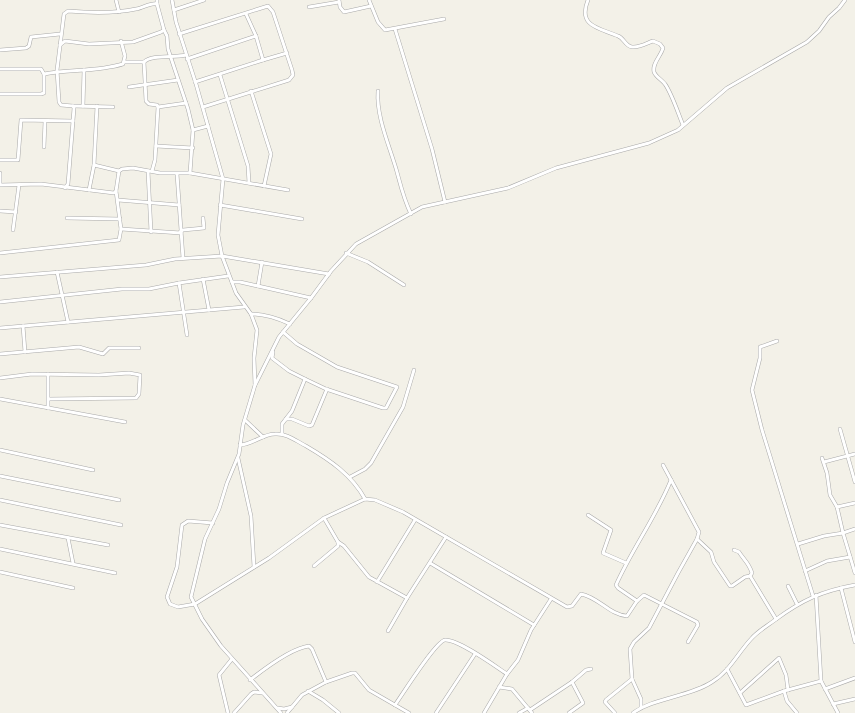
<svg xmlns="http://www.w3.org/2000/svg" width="855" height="713" viewBox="0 0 855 713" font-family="'Nunito Sans',sans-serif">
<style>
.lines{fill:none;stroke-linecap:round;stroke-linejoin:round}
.minor-casing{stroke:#a9a9a9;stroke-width:4}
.minor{stroke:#fff;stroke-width:3}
</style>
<rect width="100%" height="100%" fill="#f3f1e8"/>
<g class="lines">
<defs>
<g id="minor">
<path d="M116 0 119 12"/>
<path d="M172 0 176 22 196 84 223 179 218 235 222 256 236 293 251 314 257 330 254 358 255 385"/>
<path d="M339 0 340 7 344 12 371 6"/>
<path d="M369 0 378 22 385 30 444 19"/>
<path d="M588 0C577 27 600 28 618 36 624 38 625 46 632 47 639 48 647 43 653 41L660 44 663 48C661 56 652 63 654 72 656 77 661 79 665 84 672 94 678 113 683 125"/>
<path d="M309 7 339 2"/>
<path d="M174 10 204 0"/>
<path d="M395 29 432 149 445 202"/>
<path d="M164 30 167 36 168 49 188 109 193 130 190 173"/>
<path d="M179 34 268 6 273 12 292 70 293 75 289 80 203 107"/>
<path d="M256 36 263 60 287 53"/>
<path d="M60 45 65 41 89 44 133 42 161 32 164 30 157 4"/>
<path d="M0 50 26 48 29 46 31 37 60 34"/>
<path d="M187 59 256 36 246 14"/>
<path d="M124 62H144"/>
<path d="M0 69H41L44 74V93L41 94H0"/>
<path d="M44 74C69 69 97 72 123 64L125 56 121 41"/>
<path d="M220 75 248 166 249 183"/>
<path d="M195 82 263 60"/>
<path d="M129 87 178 80"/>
<path d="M251 91 271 154 264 186"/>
<path d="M378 91C376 117 390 147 397 172 401 187 404 200 411 214"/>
<path d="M73 106 113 107"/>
<path d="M83 106 84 70"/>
<path d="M158 107 186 103"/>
<path d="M193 130 208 126"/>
<path d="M156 146 193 148"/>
<path d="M44 147 45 121"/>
<path d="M0 160H18L21 120 73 121"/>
<path d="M94 165 119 171"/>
<path d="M148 171 151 232"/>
<path d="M152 171 155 160 158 107 157 105 149 104 146 101 144 62C151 54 176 58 186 55"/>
<path d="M0 173V184"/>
<path d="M177 174 183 258"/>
<path d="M0 185 41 184 114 193 116 191 119 171 122 169 133 168 160 173H190L288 190"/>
<path d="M65 188 68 184 74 108 73 106 61 105 59 102 57 70 64 14 68 11C91 13 113 14 136 9 143 8 151 2 157 4V0"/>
<path d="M89 190 94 165 97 106"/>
<path d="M118 200 179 205"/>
<path d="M220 205 302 219"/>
<path d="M0 211 16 212"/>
<path d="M67 218 120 219"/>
<path d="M121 229 181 233"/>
<path d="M13 230 19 185"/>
<path d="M180 232 183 230 204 228 203 218"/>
<path d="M0 253 119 240 121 229 116 191"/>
<path d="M346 253 368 262 404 285"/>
<path d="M57 272 68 322"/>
<path d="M0 277 146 265 175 259 222 256 329 274"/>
<path d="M203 279 209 310"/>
<path d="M232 282H240L311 298"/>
<path d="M179 283 187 335"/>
<path d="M258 286 262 262"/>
<path d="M0 302 122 289H149L179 283 228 276"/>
<path d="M251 314C265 314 277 318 290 324"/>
<path d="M23 326 25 352"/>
<path d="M0 328 244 307"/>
<path d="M283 332 297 344 337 367 397 387 386 408H383L326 389 305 379"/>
<path d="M777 341 760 347V358L752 390 762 430 813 596"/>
<path d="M273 352 272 358 289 371 305 379 292 411 282 424V434"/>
<path d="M0 354 79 347 103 354 109 348H139"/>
<path d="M0 378 32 374 99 375 129 373 140 375 139 394 136 398 49 399"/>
<path d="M0 399 125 422"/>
<path d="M48 408V374"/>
<path d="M286 419H292L309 426 312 425 327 389"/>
<path d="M245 420 263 437"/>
<path d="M840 429 855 482"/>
<path d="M240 445C253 444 263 434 275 434 287 433 296 441 306 446 330 460 352 475 365 499"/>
<path d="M0 450 93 470"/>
<path d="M238 458 251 516 254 567"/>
<path d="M822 458 827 473 830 495 837 507"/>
<path d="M824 462 855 454"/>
<path d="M0 476 119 500"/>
<path d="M350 477 365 469 371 463 403 407 414 370"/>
<path d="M0 500 121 525"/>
<path d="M588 515 611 530 603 553 626 563"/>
<path d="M213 523 188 521 182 525 177 567 167 597 170 604 178 607 195 604 269 558 324 518 365 499 375 500 403 512 567 607 572 606 581 594C598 597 610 615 627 616L637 601 618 588 616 585C632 549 656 517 671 480"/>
<path d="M0 525 108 545"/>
<path d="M855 529 843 533 855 573"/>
<path d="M68 538 73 563"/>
<path d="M697 539 711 552 714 562 730 586H732L745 577 750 576"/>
<path d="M338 542 344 546 369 577 407 598"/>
<path d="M798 544 824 536 843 533 837 507 855 503"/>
<path d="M0 549 115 573"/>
<path d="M734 550 739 552C744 560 749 563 752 573L750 576 776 619"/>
<path d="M430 563 534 625"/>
<path d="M314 566 338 546V542L324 518"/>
<path d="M805 571 827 561 850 557"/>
<path d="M0 572 73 588"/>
<path d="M377 582 415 520"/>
<path d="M788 586 797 604"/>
<path d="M841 588 855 642"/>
<path d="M816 595 821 681 838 713"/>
<path d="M637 601 644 595 646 596 697 622 698 625 688 642"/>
<path d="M388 631 407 598 446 537"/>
<path d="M727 669 746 705 784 691"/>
<path d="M250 680C264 669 291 648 309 646L312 649 326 682 302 695 287 713"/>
<path d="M326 682 352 673H355L369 690 395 705"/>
<path d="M499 687 512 689 532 713"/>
<path d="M825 689 855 678"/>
<path d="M308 691 323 700 339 713"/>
<path d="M740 693 779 658 786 675 788 690"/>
<path d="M833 704 855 699"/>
<path d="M641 707V699L632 679 630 649 634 642 649 628 678 573 697 539 699 532 663 465"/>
<path d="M278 708 284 709 292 707"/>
<path d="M530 710 572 682 586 670 591 669"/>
<path d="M228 713 219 675 232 659"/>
<path d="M234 713 251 694 254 692 262 693"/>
<path d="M281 713 221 646 202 619 191 597 205 539 219 509 227 483 239 454 243 425 255 385 279 337 311 298 331 271 356 244 422 207 508 188 556 168 649 143 678 130 727 88 807 42 819 31 829 17 839 8 845 0"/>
<path d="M409 713 395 705C402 695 436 641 445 640 458 639 495 666 507 674"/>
<path d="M436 713 475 654"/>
<path d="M484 713 507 674 518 660 531 630 551 599"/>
<path d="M519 713 528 708"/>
<path d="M569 713 583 703 572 682"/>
<path d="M615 713 605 702 606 700 632 679"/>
<path d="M633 713C653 698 689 697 712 682 729 672 738 653 751 639 758 631 767 626 775 620 802 600 822 591 855 585"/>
<path d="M797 713 787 701 784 691 821 681"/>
</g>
</defs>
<use href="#minor" class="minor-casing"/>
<use href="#minor" class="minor"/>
</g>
</svg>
